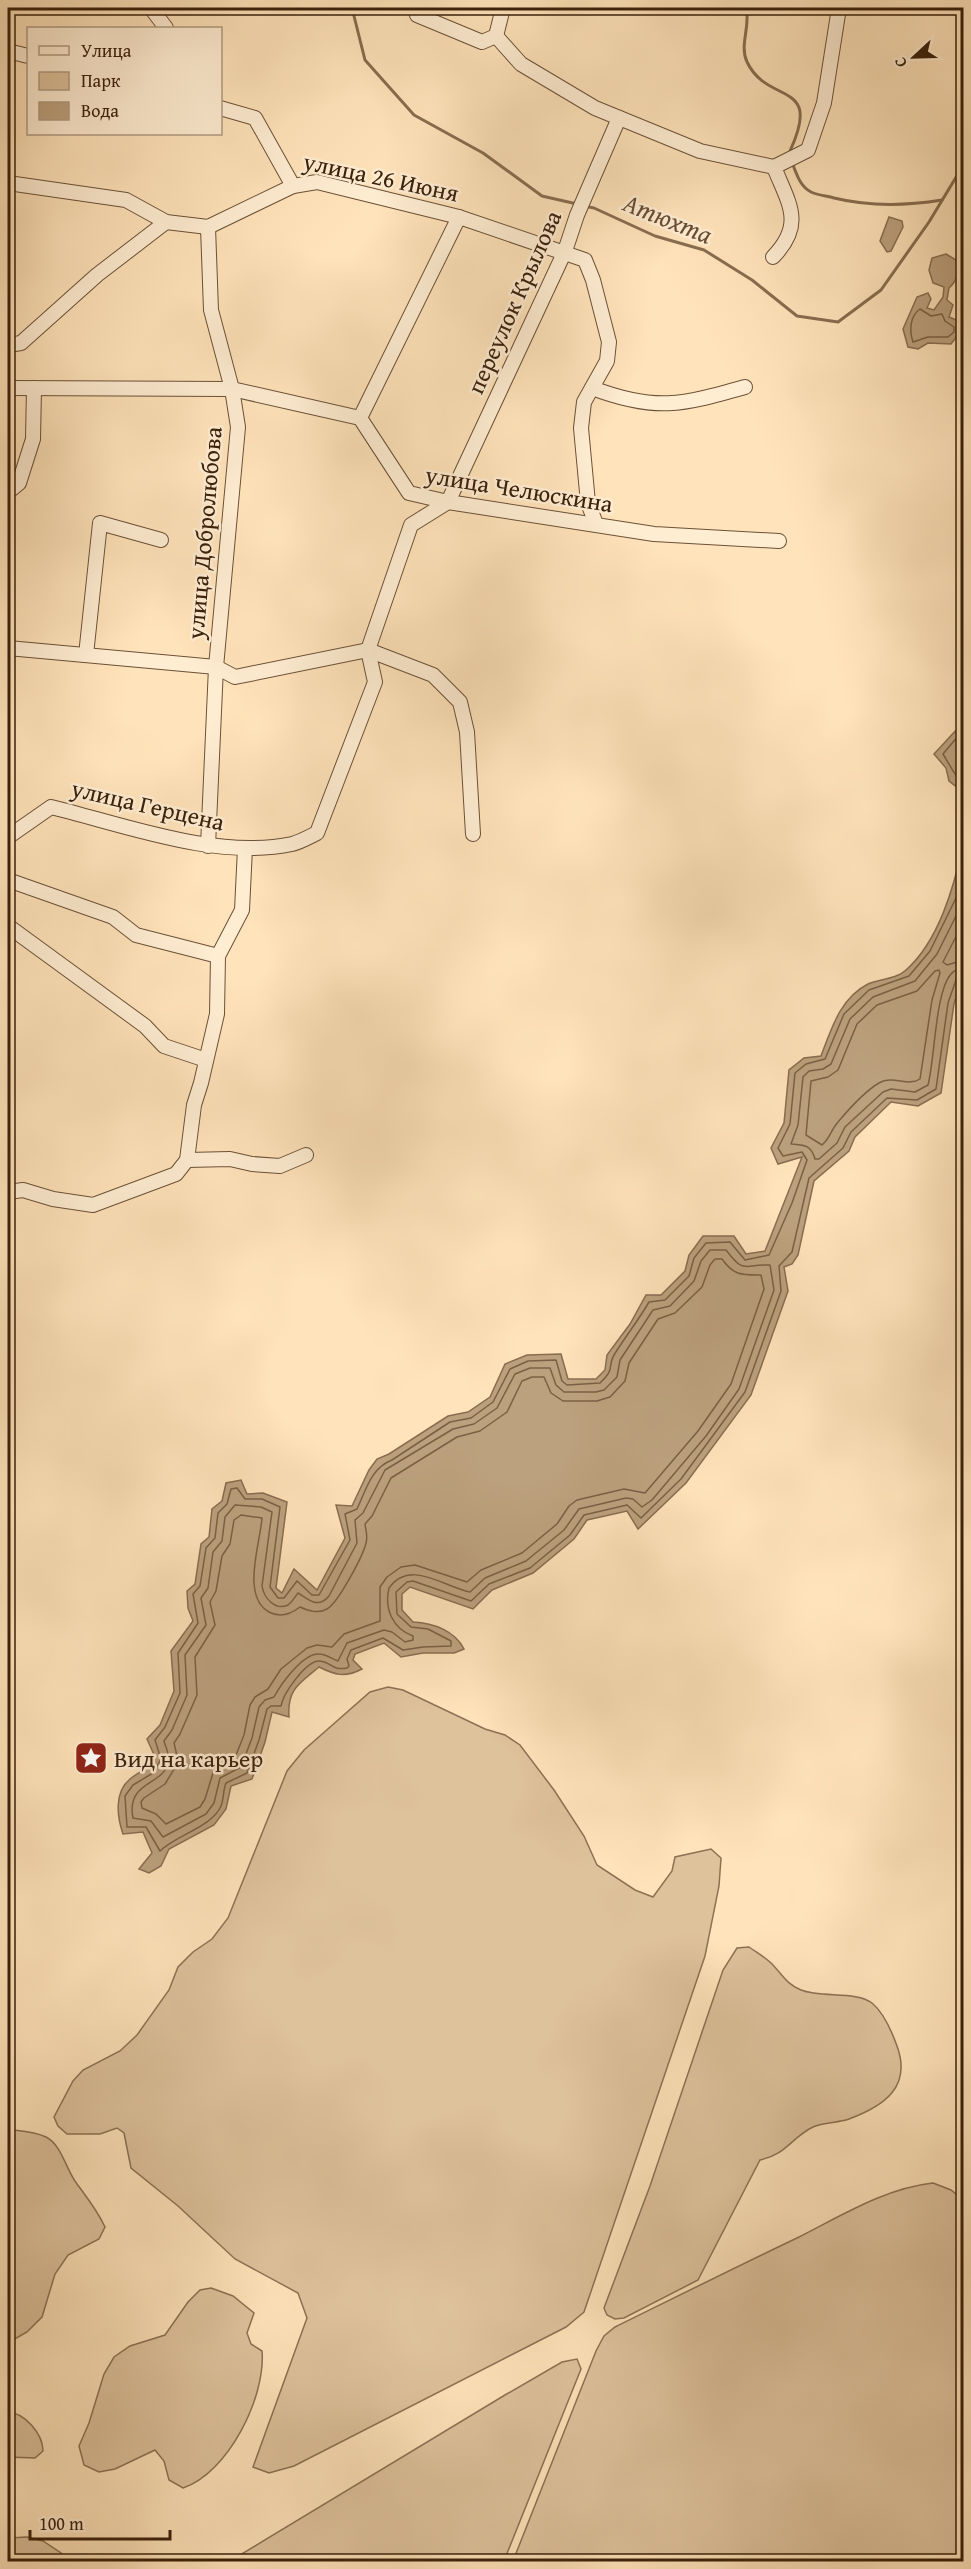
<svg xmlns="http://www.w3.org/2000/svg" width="971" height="2569" viewBox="0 0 971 2569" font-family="'Gentium Book Plus',serif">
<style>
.green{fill:#dec29c;stroke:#8c7154;stroke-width:1.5}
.water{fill:#bca17e;stroke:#886d50;stroke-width:1.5}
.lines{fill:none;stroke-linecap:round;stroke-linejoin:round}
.shore{stroke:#7b6044;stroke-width:1.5}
.stream{stroke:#886d50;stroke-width:3}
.minor-casing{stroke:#6b5137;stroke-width:16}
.minor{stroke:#ffedd2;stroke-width:14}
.labels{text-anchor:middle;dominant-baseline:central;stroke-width:5;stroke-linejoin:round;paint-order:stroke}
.street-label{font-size:24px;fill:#3a200b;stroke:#ffedd2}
.poi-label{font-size:24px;fill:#3a200b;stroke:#ffedd2;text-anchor:start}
.water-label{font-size:26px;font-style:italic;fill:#684d33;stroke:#ffedd2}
</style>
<rect width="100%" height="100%" fill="#ffe3ba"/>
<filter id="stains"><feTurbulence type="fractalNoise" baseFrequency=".00333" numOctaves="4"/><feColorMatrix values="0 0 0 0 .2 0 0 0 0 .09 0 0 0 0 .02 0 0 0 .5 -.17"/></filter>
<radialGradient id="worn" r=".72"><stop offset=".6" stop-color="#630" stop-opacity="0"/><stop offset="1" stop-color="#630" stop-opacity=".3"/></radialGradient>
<g class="green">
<path d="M388 1687 403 1690 485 1729 505 1735 520 1745 554 1790 584 1836 597 1865 635 1890 653 1897 672 1871 675 1857 711 1849 721 1858 719 1886 705 1956 584 2312 566 2327 294 2466 269 2473 253 2467 307 2318 298 2293 235 2259 178 2206 131 2168 124 2133 117 2128 100 2134H67L58 2126 54 2117 73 2081 83 2070 120 2051 137 2035 169 1990 178 1967 193 1952 212 1939 228 1918 287 1771 304 1750 370 1692Z"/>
<path d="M749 1947C756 1952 765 1957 771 1963 782 1974 786 1984 801 1990 821 1998 857 1991 872 2003 884 2013 892 2032 897 2046 912 2087 884 2106 849 2119 838 2123 824 2122 813 2127 792 2137 786 2155 760 2160L698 2280 624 2318 615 2319 607 2315 604 2308 650 2186 723 1970 737 1948Z"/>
<path d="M14 2130C24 2131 36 2132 46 2137 62 2145 66 2170 77 2184 88 2199 97 2210 105 2227L99 2239 68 2255 55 2274 42 2317 27 2332 8 2343V2132Z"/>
<path d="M933 2183 951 2190 963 2200V2561H513L596 2351 604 2336 615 2327C676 2297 736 2267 797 2238 839 2217 885 2188 933 2183Z"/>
<path d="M211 2288 233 2296 254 2313 247 2333 251 2344 262 2351C266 2397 228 2473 183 2488L169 2480 164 2461 155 2450 115 2469 99 2472 84 2465 79 2446 89 2423 104 2374 114 2357 130 2346 165 2335 188 2302 200 2290Z"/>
<path d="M577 2359 581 2369 504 2561H230L505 2395 562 2362Z"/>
<path d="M8 2412C25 2413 43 2434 43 2451L35 2458 8 2457Z"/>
<path d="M27 2537 43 2541 73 2561H8V2538Z"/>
</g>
<g class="water">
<path d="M889 217 902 221 903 227 891 251 887 252 880 241Z"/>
<path d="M946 254 956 260C958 272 958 280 949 288L947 300 953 305 949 317 959 321 961 331 951 344 928 343 918 349 908 347 903 329 917 297 928 293 931 299 927 308 934 310 943 297 944 287 933 283 929 270 932 258Z"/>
<path d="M958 728 963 729V792L949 781 946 768 934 754Z"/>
<path d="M963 846V974L954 1004 941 1093 918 1106 891 1102 855 1137 849 1151 814 1181 798 1255 792 1264 784 1267 788 1291 751 1395 686 1483 638 1529 627 1511 587 1520 574 1539 533 1573 492 1590 473 1609 410 1587 402 1594V1610L413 1622C434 1623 455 1631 464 1649L454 1653H423L401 1657 384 1643 355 1654 353 1660 362 1669C345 1678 335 1675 319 1667 299 1684 287 1689 289 1717L272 1712 265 1742 252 1779 231 1786 226 1809 214 1825 169 1849 161 1866 149 1873 139 1869 152 1853 143 1832 123 1834C117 1817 114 1792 130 1779 141 1770 147 1771 155 1757L147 1739 160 1725 174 1691 171 1651 193 1621 188 1608 187 1591 195 1584 201 1544 209 1537 212 1509 222 1501 226 1483 241 1480 247 1494 263 1493 287 1502 276 1588 282 1593 294 1569 317 1590 345 1538 336 1505 352 1506 369 1470 377 1459 389 1454 448 1416 468 1412 490 1397 505 1364 527 1355 561 1354 568 1379H596L605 1370 607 1355 630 1324 646 1295H661L685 1271 689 1255 703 1236H734L746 1254 765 1251 802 1157 778 1164 771 1148 784 1123 789 1070 804 1058 821 1056C831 1030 840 998 868 984 879 979 897 979 906 970 939 941 954 886 963 846Z"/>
</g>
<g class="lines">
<g class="shore">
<path d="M920 309 931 316 942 314 945 321 954 327V332L948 337H928L913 342C909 330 910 316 920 309Z"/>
<path d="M964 734 959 735 943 754C950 765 954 776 964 784"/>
<path d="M964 871 957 896 930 951 909 976 869 990 844 1014 825 1059 806 1064 795 1073 790 1124 778 1148 783 1156 802 1152 807 1160 792 1203 769 1255 745 1260 730 1242 706 1243 694 1258 689 1276 665 1300 649 1302C638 1321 625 1337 614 1355 607 1367 616 1368 600 1383L567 1385 562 1381 556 1360 528 1361 510 1369 493 1402 471 1418 450 1422 392 1460C371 1468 366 1490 357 1509L345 1514 350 1540 319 1595H312L297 1581 284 1598H278L270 1587 280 1507 262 1499H245L237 1488 231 1489 227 1504 218 1513 215 1538 206 1548 200 1586 193 1594 198 1623 178 1653 180 1693 165 1727 155 1740 161 1759 153 1773 133 1785 125 1796 127 1827H146L160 1851C176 1835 212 1827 221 1806 224 1799 223 1790 226 1783L247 1773 259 1740 267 1709 271 1706H281C283 1694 306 1660 320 1661 332 1662 331 1671 347 1668L349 1666 347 1659 351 1650 383 1638 403 1650 423 1647 451 1646V1641L428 1629 411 1627 397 1614 396 1592 407 1582 413 1581 471 1601 489 1584 530 1568 570 1535 584 1515 627 1505 641 1518 681 1479 745 1392 781 1291 779 1266 792 1252 809 1178 843 1148 851 1132 887 1098 917 1100 936 1089 948 1003 956 980 964 976"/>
<path d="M964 900 937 954 915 981 873 997 850 1019 831 1064 823 1069 809 1071 803 1077 798 1125 791 1144C803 1145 811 1144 815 1159H819L837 1143 845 1127 883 1092 891 1089 915 1092 928 1085C935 1059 935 992 951 974 954 970 958 969 964 969"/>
<path d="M964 921 943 962 947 965 964 960"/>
<path d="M939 970 940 973 932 1000 920 1079C908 1087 893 1075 879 1083 865 1091 849 1109 838 1122 831 1130 830 1138 822 1145L806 1135 811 1081 828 1077 838 1070 857 1024 877 1005 917 991 935 971Z"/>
<path d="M710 1250H726C745 1275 743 1264 770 1265L774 1290 739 1389 706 1436 652 1500 642 1507 633 1499 626 1498 579 1509 564 1530 526 1561 485 1578 470 1592C442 1586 410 1559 389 1588 384 1609 393 1629 413 1636V1640L405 1642 392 1632 384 1630 347 1643 338 1661C332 1659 326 1654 319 1654 303 1653 281 1684 274 1697L265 1700 259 1707 252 1738 241 1767 220 1778 214 1803 206 1814 163 1837 151 1821 133 1818C125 1777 172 1787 168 1755 168 1750 165 1746 164 1741L172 1730 187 1695 185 1655 206 1625 201 1598 208 1588 213 1552 222 1541 225 1517 235 1505 261 1507 272 1512 262 1586C264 1598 275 1611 288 1605 292 1602 295 1597 298 1593 309 1600 318 1609 329 1596L357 1543 355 1520 363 1513 385 1470 453 1429 474 1424 497 1408 515 1374 530 1368H550L556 1385 564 1392H596L604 1390 617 1377 620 1360 653 1310 670 1306 694 1281 701 1261Z"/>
<path d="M715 1259H722C734 1276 742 1275 761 1275L764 1289 731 1384 698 1431 645 1493 624 1489 577 1500 569 1506 557 1524 522 1553 481 1570 467 1582 415 1565 401 1567 387 1577 380 1587V1621L344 1634 332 1647 317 1645 307 1648 281 1669 268 1689 255 1697 250 1705 244 1735 234 1760 213 1773 205 1799 200 1807 166 1824 156 1814 142 1808 141 1802 144 1798 165 1784 176 1766 177 1756 174 1743 180 1734 197 1695 195 1657 215 1625 210 1602 216 1591 222 1556 230 1544 234 1520 241 1515 262 1518C260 1545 241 1596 269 1612 280 1618 291 1614 300 1607 309 1611 318 1614 327 1609 338 1603 363 1556 366 1543 368 1537 366 1531 365 1524L372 1516 391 1478 457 1437 480 1431 507 1412 522 1381 532 1377H544L551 1393 563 1401H597L610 1397 625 1381 629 1363 658 1319 675 1313 702 1287 710 1265Z"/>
</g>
<g class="stream">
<path d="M352 8 365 60 414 115 483 153 542 196 577 204"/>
<path d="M746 8C751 25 739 45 747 62 768 106 823 79 790 151"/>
<path d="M793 165C797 175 800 186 811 192 817 195 827 196 834 198 871 207 905 206 942 200"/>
<path d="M584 206 594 208 655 236 704 250 752 280 797 316 838 322 881 290 929 222 964 164"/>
</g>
<defs>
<g id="minor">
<path d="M151 8 166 28"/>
<path d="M417 15 482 42 496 36 521 64 595 108 700 151 774 167"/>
<path d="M496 36 503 8"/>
<path d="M8 51 28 56"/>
<path d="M220 108 255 118 293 186 317 182 459 217 585 260 593 280 609 342 607 361 584 402 581 428 588 503 596 524"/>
<path d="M774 167 808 150 824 103 839 8"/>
<path d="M8 183 126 200 166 222 208 227 293 186"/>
<path d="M773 257C805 224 789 204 774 167"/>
<path d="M8 345 21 343 97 275 166 222"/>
<path d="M8 388 232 389 360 418 409 493 448 502 654 534 779 541"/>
<path d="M592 388C656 412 681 405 745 387"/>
<path d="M360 418 459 217"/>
<path d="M8 492 19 483 33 439 34 388"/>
<path d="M8 648 216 667 235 677 368 650"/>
<path d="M368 650 411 525 448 502 565 251 577 215 619 118"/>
<path d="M368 650 433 675 460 702 467 732 473 834"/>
<path d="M86 655 100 523 161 540"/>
<path d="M8 837 51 807C125 825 216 860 292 844 300 842 309 837 317 833L375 682 368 650"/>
<path d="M208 846 216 667 238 427 232 389 211 310 208 227"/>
<path d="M8 880 113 917 136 935 218 956"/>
<path d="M8 926 145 1026 164 1046 206 1060"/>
<path d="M187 1160 230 1159 252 1164 280 1166 306 1155"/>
<path d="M8 1192 23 1190 53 1199 93 1205 176 1174 187 1160 194 1105 201 1083 217 1014 218 956 242 910 245 848"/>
</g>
</defs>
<use href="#minor" class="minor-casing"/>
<use href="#minor" class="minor"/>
</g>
<defs>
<symbol id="sight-square" viewBox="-11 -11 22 22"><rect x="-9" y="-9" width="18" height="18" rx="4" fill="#8f2418" stroke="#ffedd2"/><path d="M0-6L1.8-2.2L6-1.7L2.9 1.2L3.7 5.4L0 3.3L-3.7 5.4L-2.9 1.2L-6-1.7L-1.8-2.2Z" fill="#fff"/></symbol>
</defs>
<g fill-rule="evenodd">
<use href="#sight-square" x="72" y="1739" width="38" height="38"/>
</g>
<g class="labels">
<g class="street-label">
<text transform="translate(381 177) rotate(12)">улица 26 Июня</text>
<text transform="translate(514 302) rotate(-66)">переулок Крылова</text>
<text transform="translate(519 489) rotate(9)">улица Челюскина</text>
<text transform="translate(204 533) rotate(-85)">улица Добролюбова</text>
<text transform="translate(148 805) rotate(13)">улица Герцена</text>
</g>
<g class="poi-label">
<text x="114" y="1758">Вид на карьер</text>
</g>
<g class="water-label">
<text transform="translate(668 218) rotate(22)">Атюхта</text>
</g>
</g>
<rect width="971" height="2569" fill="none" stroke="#ffe3ba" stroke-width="30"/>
<rect x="9" y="9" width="953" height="2551" fill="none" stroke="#3a200b" stroke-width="3"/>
<rect x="15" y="15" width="941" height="2539" fill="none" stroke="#3a200b" stroke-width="1.5"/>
<rect x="27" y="27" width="195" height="108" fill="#ffedd2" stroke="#b09b82" stroke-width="1.5"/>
<rect x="39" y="46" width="30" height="9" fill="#ffedd2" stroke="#b09b82" stroke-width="1.5"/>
<text x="81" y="57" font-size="18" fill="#3a200b">Улица</text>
<rect x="39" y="72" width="30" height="18" fill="#dec29c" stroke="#b09b82" stroke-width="1.5"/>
<text x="81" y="87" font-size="18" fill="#3a200b">Парк</text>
<rect x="39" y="102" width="30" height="18" fill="#bca17e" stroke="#b09b82" stroke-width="1.5"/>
<text x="81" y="117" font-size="18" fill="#3a200b">Вода</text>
<g transform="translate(914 57) rotate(248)" stroke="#ffedd2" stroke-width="4.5" paint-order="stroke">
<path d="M0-4.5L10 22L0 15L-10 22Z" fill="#3a200b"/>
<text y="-9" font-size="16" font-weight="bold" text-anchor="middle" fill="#3a200b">С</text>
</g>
<path d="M30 2530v9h140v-9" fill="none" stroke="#3a200b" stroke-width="3"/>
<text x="39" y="2530" font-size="18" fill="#3a200b" stroke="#ffedd2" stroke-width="4.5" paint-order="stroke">100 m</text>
<rect width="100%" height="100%" filter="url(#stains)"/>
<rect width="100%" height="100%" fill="url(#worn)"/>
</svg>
